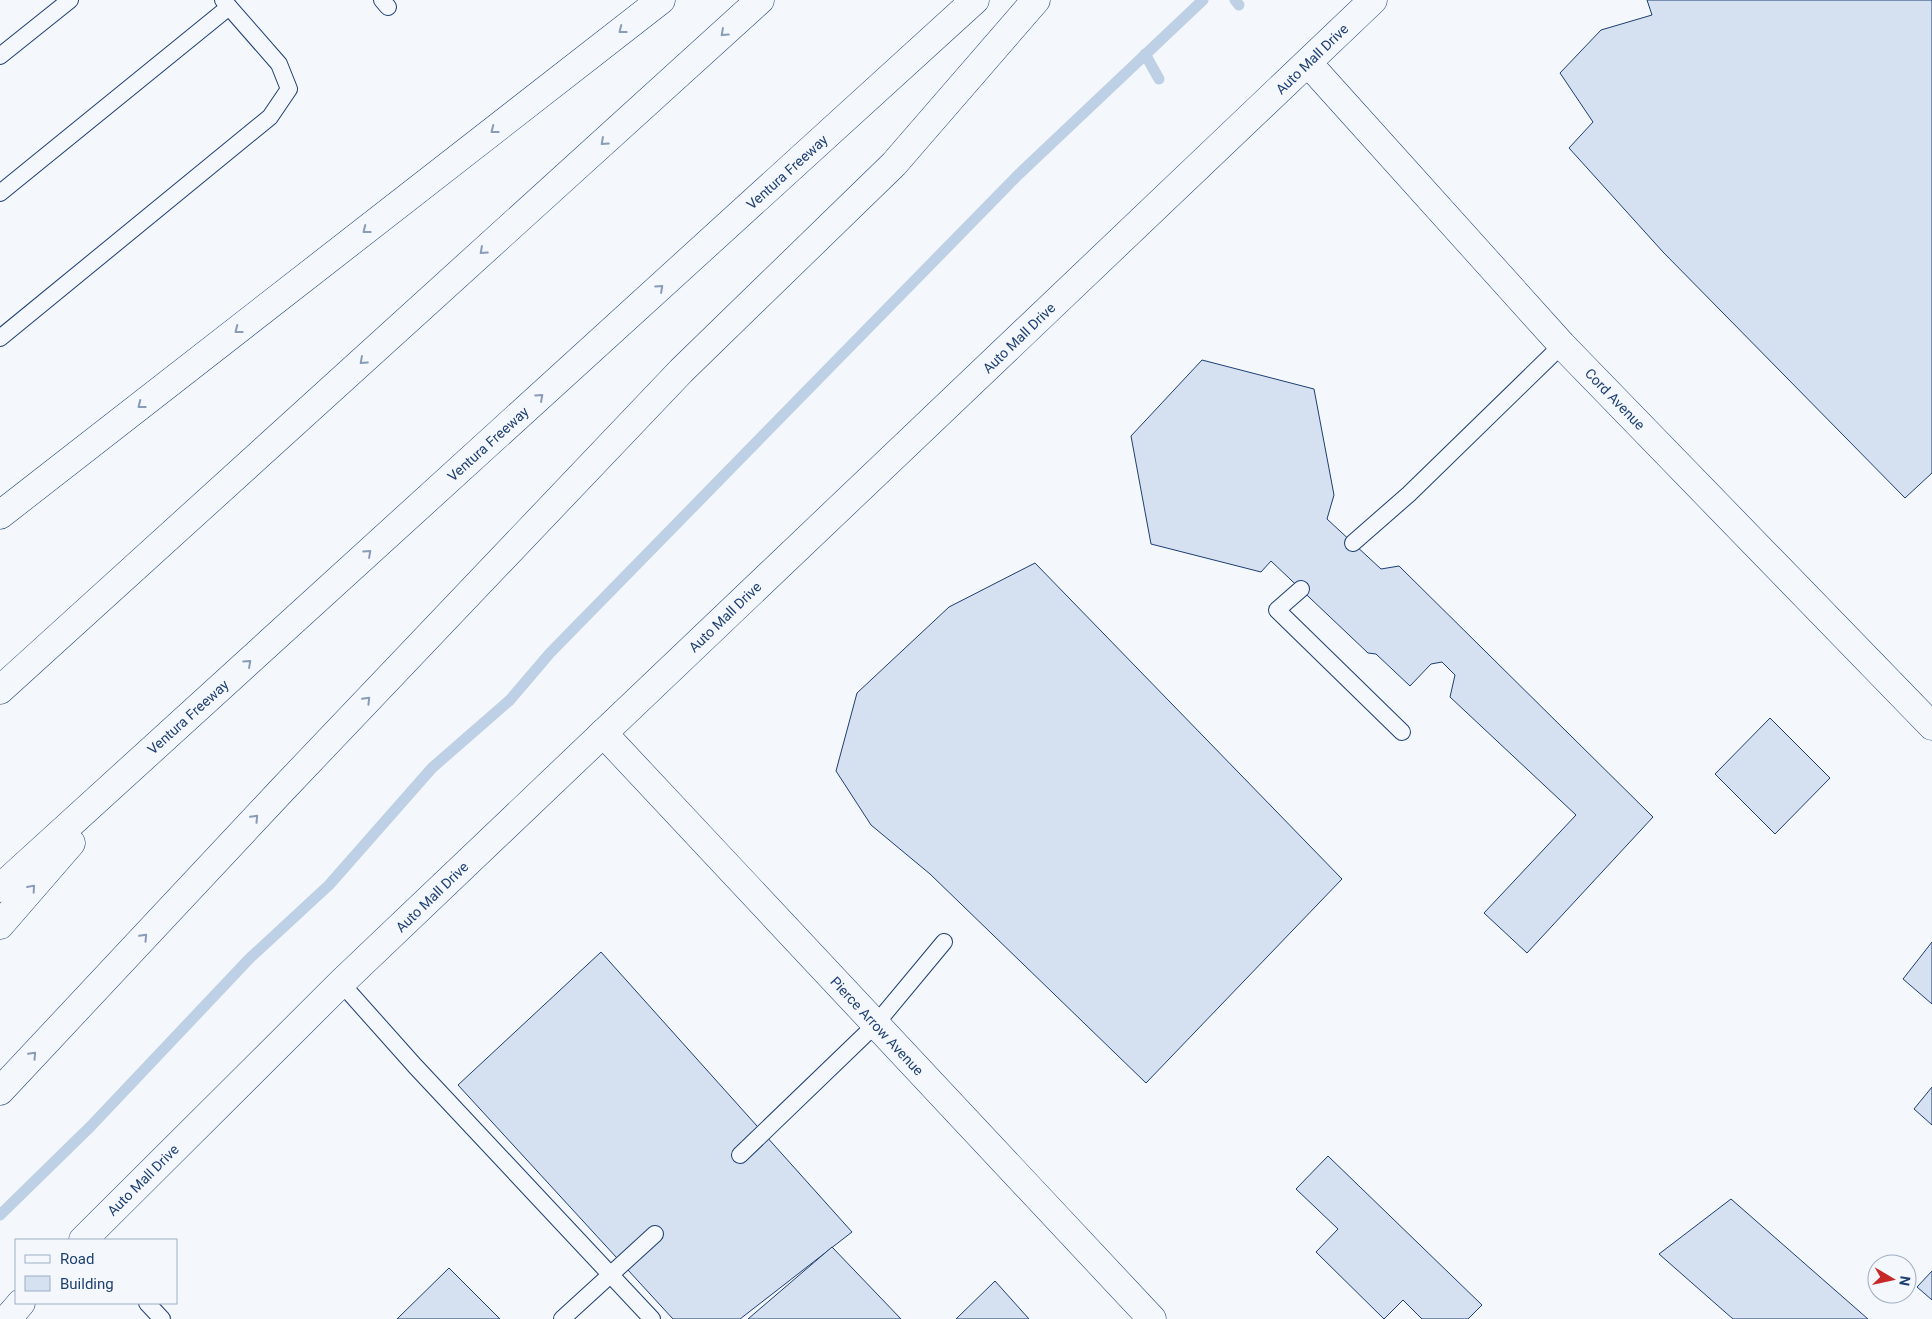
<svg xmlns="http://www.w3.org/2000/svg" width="1932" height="1319" viewBox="0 0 1932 1319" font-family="Roboto,sans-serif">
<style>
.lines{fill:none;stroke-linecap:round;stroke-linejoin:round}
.stream{stroke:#bed0e5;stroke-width:11}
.building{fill:#d5e0f0;stroke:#1d3f73}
.service-casing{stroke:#1d3f73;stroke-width:18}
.minor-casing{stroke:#1d3f73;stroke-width:29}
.motorway-casing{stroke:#1d3f73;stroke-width:29}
.service{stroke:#f4f7fb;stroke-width:16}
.minor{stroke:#f4f7fb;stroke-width:28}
.motorway{stroke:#f4f7fb;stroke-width:28}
.oneway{stroke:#889bb7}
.labels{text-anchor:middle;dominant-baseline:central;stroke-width:4;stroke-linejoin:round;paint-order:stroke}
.street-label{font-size:14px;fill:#1d3f73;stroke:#f4f7fb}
</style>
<rect width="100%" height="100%" fill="#f4f7fb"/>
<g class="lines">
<g class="stream">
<path d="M1235 0 1239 5"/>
<path d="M1145 54 1159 79"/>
<path d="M0 1215 91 1126 249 959 329 885 432 768 510 700 550 653 1018 175 1203 0"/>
</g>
</g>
<g class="building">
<path d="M1647 0H1932V473L1905 498 1663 252 1569 148 1593 122 1560 73 1601 30 1652 15Z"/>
<path d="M1202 360 1314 389 1334 495 1327 519 1381 569 1399 566 1653 817 1527 953 1484 913 1576 815 1450 697 1455 675 1442 662 1431 664 1410 686 1376 654 1368 653 1271 561 1261 572 1151 544 1131 436Z"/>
<path d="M1035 563 1342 879 1146 1083 930 874 871 825 836 771 857 693 949 607Z"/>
<path d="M1770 718 1830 778 1775 834 1715 774Z"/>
<path d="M1932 942V1004L1903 979Z"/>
<path d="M601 952 852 1232 740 1319H673L458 1085Z"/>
<path d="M1932 1087V1125L1914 1109Z"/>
<path d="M1328 1156 1482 1305 1468 1319H1422L1403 1300 1384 1319 1316 1252 1338 1229 1296 1189Z"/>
<path d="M1731 1199 1868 1319H1733L1659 1254Z"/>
<path d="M832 1247 901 1319H748Z"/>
<path d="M449 1268 500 1319H397Z"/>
<path d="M1932 1271V1300L1917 1287Z"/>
<path d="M995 1281 1029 1319H956Z"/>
</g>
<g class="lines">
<defs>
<g id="service">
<path d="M382 0 388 7"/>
<path d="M0 56 70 0"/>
<path d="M0 193 229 7"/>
<path d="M0 338 270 117 289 89 279 64 223 0"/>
<path d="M1353 543 1409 494 1562 345"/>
<path d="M1301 589 1277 610 1402 732"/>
<path d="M341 983 415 1066 652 1319"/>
<path d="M740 1155 875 1025 944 942"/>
<path d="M147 1303 162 1319"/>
<path d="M562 1319 655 1234"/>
</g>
<g id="minor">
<path d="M1308 63 1562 345 1932 726"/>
<path d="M603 733 1152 1319"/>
<path d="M83 1240 341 983 1373 0"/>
<path d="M7 1319 21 1303"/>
</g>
<g id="motorway">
<path d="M0 515 661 0"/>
<path d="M0 690 760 0"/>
<path d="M0 888 975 0"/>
<path d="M0 925 71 843"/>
<path d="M0 1091 282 790 681 371 894 164 1036 0"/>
</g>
</defs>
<use href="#service" class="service-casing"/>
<use href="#minor" class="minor-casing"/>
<use href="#motorway" class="motorway-casing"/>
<use href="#service" class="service"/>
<use href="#minor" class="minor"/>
<use href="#motorway" class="motorway"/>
</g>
<defs><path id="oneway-chevron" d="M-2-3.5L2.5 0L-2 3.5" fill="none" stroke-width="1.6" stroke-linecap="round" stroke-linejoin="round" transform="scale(1.25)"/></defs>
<g class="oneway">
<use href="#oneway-chevron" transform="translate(622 30) rotate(142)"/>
<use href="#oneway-chevron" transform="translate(724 33) rotate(138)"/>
<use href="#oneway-chevron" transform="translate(494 130) rotate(142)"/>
<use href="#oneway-chevron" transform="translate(604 142) rotate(138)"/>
<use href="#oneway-chevron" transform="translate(366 230) rotate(142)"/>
<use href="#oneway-chevron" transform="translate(483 251) rotate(138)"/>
<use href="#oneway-chevron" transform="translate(660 288) rotate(-42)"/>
<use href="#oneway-chevron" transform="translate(238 330) rotate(142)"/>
<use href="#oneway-chevron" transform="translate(363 361) rotate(138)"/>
<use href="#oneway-chevron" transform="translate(540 397) rotate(-42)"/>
<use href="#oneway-chevron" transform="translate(141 405) rotate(142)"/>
<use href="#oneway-chevron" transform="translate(368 553) rotate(-42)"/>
<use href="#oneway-chevron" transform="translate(248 663) rotate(-42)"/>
<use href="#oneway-chevron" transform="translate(367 700) rotate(-46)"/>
<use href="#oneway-chevron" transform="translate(255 818) rotate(-47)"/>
<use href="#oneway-chevron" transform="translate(32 888) rotate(-49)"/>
<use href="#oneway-chevron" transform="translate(144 937) rotate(-47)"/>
<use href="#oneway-chevron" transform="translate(33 1055) rotate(-47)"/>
</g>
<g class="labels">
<g class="street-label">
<text transform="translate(1312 59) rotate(-44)">Auto Mall Drive</text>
<text transform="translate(787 172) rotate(-42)">Ventura Freeway</text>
<text transform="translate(1019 338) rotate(-44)">Auto Mall Drive</text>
<text transform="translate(1615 399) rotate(46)">Cord Avenue</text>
<text transform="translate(488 444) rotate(-42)">Ventura Freeway</text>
<text transform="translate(725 617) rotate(-44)">Auto Mall Drive</text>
<text transform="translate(188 717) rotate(-42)">Ventura Freeway</text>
<text transform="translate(432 897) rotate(-44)">Auto Mall Drive</text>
<text transform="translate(877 1026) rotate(47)">Pierce Arrow Avenue</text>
<text transform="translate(143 1180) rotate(-45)">Auto Mall Drive</text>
</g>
</g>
<rect x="15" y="1239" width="162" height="65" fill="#f4f7fb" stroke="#9eadc5"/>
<rect x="25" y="1255" width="25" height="8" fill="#f4f7fb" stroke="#9eadc5"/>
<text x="60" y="1264" font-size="15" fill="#1d3f73">Road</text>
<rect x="25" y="1276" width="25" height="15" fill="#d5e0f0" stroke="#9eadc5"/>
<text x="60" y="1289" font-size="15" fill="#1d3f73">Building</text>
<g transform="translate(1892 1279) rotate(99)"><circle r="24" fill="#f4f7fb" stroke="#9eadc5"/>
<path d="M0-4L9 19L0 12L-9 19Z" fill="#c62828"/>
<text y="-8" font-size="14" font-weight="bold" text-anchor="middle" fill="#1d3f73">N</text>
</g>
</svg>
